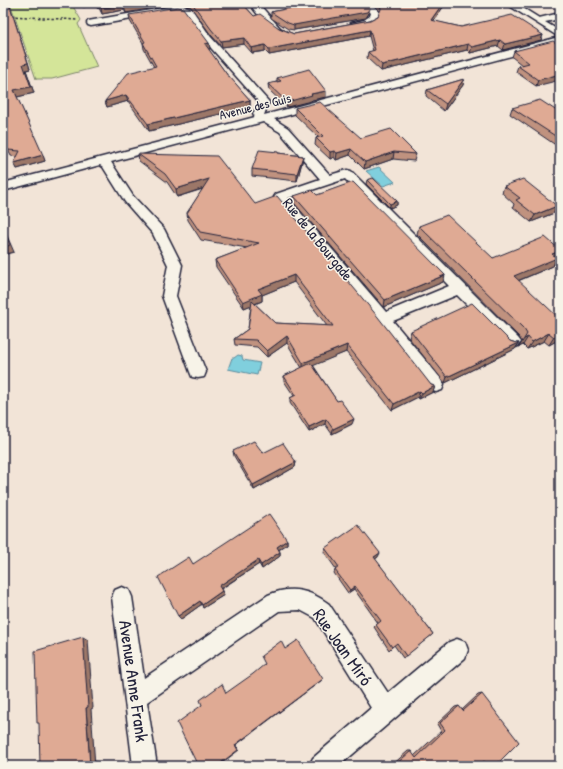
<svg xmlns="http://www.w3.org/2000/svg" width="563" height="769" viewBox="0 0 563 769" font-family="'Patrick Hand',sans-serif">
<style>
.green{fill:#d4e599;stroke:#7b846a}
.water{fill:#80cfdd;stroke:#5a8a9c}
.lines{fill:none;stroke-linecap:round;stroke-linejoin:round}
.street-casing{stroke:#22223b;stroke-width:3}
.path{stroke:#22223b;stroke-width:1.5;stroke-dasharray:2.5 2;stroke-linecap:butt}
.street{fill:#f7f3e8;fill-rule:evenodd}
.wall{fill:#c0927f;stroke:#22223b;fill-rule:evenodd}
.shaded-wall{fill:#9c7768;stroke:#22223b}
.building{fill:#dfaa94;stroke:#22223b}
.labels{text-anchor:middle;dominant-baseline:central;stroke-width:3;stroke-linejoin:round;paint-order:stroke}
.far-street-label{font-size:13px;fill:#22223b;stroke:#f7f3e8}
.street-label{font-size:15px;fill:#22223b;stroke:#f7f3e8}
.near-street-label{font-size:18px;fill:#22223b;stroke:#f7f3e8}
</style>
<rect width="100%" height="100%" fill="#f2e4d7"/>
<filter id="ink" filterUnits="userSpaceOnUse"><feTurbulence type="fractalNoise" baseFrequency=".025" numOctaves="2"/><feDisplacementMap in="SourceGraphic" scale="8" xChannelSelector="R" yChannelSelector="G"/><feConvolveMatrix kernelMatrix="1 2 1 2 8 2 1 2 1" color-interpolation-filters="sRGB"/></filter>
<g filter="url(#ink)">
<path class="green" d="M10 3H71L81 20 78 24 97 67 52 79H36Z"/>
<g class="water">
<path d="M379 167 395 182 383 186 366 171Z"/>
<path d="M238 355 242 356 243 360 260 363 257 375 228 369 232 358H234Z"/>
</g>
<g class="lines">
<defs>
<g id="street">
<path d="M249 3H258L280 28 288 34 287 36C275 39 256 12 249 3Z"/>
<path d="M361 3H370L378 10C383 23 360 29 351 27L350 25 351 23 364 20 370 16 371 13Z"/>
<path d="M505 3H515L539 18 560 13V19L545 22 560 31V43L274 119 288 128 330 175 347 170 351 171 518 338 521 342 518 346 513 348 508 346 457 295 393 321 442 380 444 385 442 390 436 392 430 390 378 323 276 200 274 197 276 194 320 179 280 132 263 122 111 162 133 196 164 229 182 265 176 296 206 372 204 377 198 378 192 377 190 372 162 296 168 265 153 234 125 202 103 167 100 165 3 191V183L255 117 253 113 257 108 259 102 204 40 185 12 179 11 91 26 88 25 87 23 88 21 179 5 191 8 210 36 269 102 264 115 559 37ZM345 179 449 286 386 312 288 198Z"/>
<path d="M122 587 129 590 132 597 144 678 268 595C291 585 310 590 329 604L388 693 449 642 457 639 465 642 468 650 465 658 339 766H309L313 758 371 708 315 618 300 610 279 611 147 702 157 766H133L112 597 115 590Z"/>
</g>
</defs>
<use href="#street" class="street-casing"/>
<path class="path" d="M11 16 78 20"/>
<use href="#street" class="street"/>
</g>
<g class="wall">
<path d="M9 3 30 69 26 70 34 93 17 97 45 161 17 169V157L11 156 8 150Z"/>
<path d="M81 3H242L254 16 279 28 294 34 370 20 378 16 380 12 379 10 372 3H446L433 21 461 27 543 35 541 40 503 50 498 46 470 53 467 50 381 71 367 58 368 52 373 51 369 36 269 55 265 51 252 53 244 44 222 47 211 35 191 7 179 4 126 13 124 10 102 14 99 8H97L95 5 83 7Z"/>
<path d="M280 3H365L369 13 366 18 294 30 288 29 271 18V12L286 9Z"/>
<path d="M483 3H491V4Z"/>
<path d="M129 15 209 43 210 49H208L228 76 250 100V107L149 131 128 101 107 107 105 101 154 67 144 49 143 43 130 21Z"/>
<path d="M560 45 536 86 516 72 518 66 522 65 512 57 514 51Z"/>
<path d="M277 78 326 97 312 100 311 101 287 107 269 90 268 84 277 82Z"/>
<path d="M464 79 463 85 444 111 426 96 427 90Z"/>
<path d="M295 108 361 138 416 154 414 161 393 159 364 169 350 155 336 160 334 157 330 159 315 145 316 138 318 137 295 115Z"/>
<path d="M512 108 560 113V148L510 114Z"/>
<path d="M278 153 303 156 302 162 297 181 252 176V169Z"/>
<path d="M138 154 255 204 431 385 435 386 433 392 419 399 418 397 392 410 346 352 313 365 352 424 332 434 325 424 309 432 290 403V398L294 396 284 381V376L302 368 287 343 267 357 257 347 235 345 234 339 248 329 251 305 244 308 216 267 215 260 247 248 201 240 188 220 187 213 203 189 177 197 167 182 139 161ZM294 282 327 326 275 323 255 304 262 301V295Z"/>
<path d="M367 180 397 201V205L390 208 366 184Z"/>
<path d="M504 186 554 213 531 222 513 207 514 204 502 193Z"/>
<path d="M317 195 445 275 443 282 384 307 294 203V196Z"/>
<path d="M419 226 493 258H557L553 266 518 281 560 339 549 345 544 341 527 349 523 345 519 347 522 342 519 337 417 234Z"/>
<path d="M411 331 510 341 516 343H519L515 349 445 383 409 338Z"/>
<path d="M233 451 263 453 296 462 295 467 254 490 234 456Z"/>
<path d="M287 540V544L279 550 280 552V556L262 569 259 564 221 589 224 595 203 608 202 604 181 619 193 564Z"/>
<path d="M325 548 378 557 375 559 433 634 403 658 394 645 389 650 374 627 378 623 354 589 348 593 334 573 335 570 336 569 324 552Z"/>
<path d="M482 694 495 766H482L481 764 479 766H391L408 751H411L414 756 441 731 437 724 455 707 459 706 462 710 478 695Z"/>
</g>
<g class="shaded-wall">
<path d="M9 3 30 69 26 70 34 93 17 97 14 90 23 64Z"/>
<path d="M82 3H95V5L83 7Z"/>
<path d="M96 3H98L99 8H97Z"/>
<path d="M149 3H179V4L126 13 124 7Z"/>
<path d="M443 3H446L430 26 431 20Z"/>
<path d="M122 5 124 10 102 14 101 8Z"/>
<path d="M370 8 369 13 366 18 294 30V25Z"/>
<path d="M370 30 369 36 269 55V49Z"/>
<path d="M543 35 541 40 503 50 505 44Z"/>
<path d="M244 38V44L222 47 221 41Z"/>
<path d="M500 40 498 46 470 53 472 47Z"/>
<path d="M209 43 210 49 205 50V44Z"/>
<path d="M468 44 467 50 381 71 382 65Z"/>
<path d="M265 45V51L252 53 251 48Z"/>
<path d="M560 74V80L536 86 538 80Z"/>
<path d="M464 79 463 85 444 111 446 104Z"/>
<path d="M326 91V97L312 100 311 101 287 107V102L311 94Z"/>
<path d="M126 95 128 101 107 107 105 101Z"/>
<path d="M250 100V107L149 131 148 124Z"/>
<path d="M351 149 350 155 336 160 337 153Z"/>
<path d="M334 151V157L330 159V152Z"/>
<path d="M394 152 393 159 364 169 365 162Z"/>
<path d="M43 155 45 161 17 169 14 163Z"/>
<path d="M303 156 302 162 297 181V174Z"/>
<path d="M209 179 210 186 177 197 176 189Z"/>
<path d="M397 201V205L390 208V204Z"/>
<path d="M557 206 554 213 531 222 535 215Z"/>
<path d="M4 229 14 252 3 255V248Z"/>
<path d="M560 251V252L556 259 557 258 553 266 510 284 514 276 552 254Z"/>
<path d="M294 275V282L262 295V301L244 308 243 302 258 289Z"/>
<path d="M445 275 443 282 384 307 385 300Z"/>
<path d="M549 333 544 341 527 349 532 342Z"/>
<path d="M560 334V339L549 345 554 337Z"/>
<path d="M287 336V343L267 357V351Z"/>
<path d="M528 337 523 345 519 347 524 339Z"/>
<path d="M519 343 515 349 445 383 447 377Z"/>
<path d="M347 345 346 352 303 370V363Z"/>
<path d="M435 386 433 392 419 399 422 393Z"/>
<path d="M420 391 418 397 392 410 394 404Z"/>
<path d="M326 419 325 424 309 432V427Z"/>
<path d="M354 419 352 424 332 434 333 429Z"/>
<path d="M296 462 295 467 254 490 253 485Z"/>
<path d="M287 540V544L277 551V547Z"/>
<path d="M280 552V556L262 569 261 565Z"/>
<path d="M380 553 378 557 372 561 374 557Z"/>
<path d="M258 560 259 564 220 589 219 586Z"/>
<path d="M355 586 354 589 348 593 350 590Z"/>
<path d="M222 591 224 595 203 608 202 605Z"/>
<path d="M200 601 202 604 181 619 178 616Z"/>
<path d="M83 637 88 640 93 708 91 709 95 766H90L86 708Z"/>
<path d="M323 679 322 680 236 745 239 750 218 766H217L235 745Z"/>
</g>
<g class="building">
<path d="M3 3H9L28 63 23 64 31 87 14 90 43 155 14 163 20 151 8 150 3 137Z"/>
<path d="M98 3H149L124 7 122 5 101 8Z"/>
<path d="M192 3H242L254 16 260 14 279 28 294 34 370 20 378 16 381 9 380 4 379 3H443L431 20 461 27 512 15 543 35 505 44 500 40 472 47 468 44 382 65 368 52 375 50 370 30 269 49 265 45 251 48 244 38 221 41 211 29Z"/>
<path d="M285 3H365L370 8 367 12 294 25 288 23 271 12 290 8Z"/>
<path d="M178 7 183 8 209 43 205 44 228 76H229L250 100 148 124 126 95 105 101 128 73 156 66 143 43 145 42 129 15Z"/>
<path d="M553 41 560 45V67H557L560 69V74L538 80 518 66 529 63 514 51Z"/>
<path d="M309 69 326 91 311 94 312 95 287 102 268 84 281 81 277 78Z"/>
<path d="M464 79 446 104 427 90Z"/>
<path d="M540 100 560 113V139L512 108Z"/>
<path d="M320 102 361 138 391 129 416 154 394 152 365 162 351 149 337 153 334 151 330 152 316 138 323 136 295 108Z"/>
<path d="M259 150 278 152V153L303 156 297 174 252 169Z"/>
<path d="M138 154 217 156 255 204 277 196 378 317 431 385 435 386 422 393 420 391 394 404 347 345 303 363 287 336 267 351 256 340 234 339 248 329 252 301 275 323 333 326 294 275 258 289 262 294 243 302 215 260 259 243 200 232 187 213 209 179 176 189 165 174Z"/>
<path d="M373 178 397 201 390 204 367 180Z"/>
<path d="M523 179 557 206 535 215 516 200 520 198 504 186Z"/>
<path d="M353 182 445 275 385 300 294 196 312 190 317 195Z"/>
<path d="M447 215 493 258 545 237 560 250V251L552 254 557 258 514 276 560 319V334L554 337 549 333 532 342 528 337 524 339 527 334 524 329 419 226Z"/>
<path d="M3 229H4L10 245 3 248Z"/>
<path d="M472 303 510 341 516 343H519L447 377 411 331Z"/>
<path d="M311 363 337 401 340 400 354 419 333 429 326 419 309 427 290 398 296 395 284 376Z"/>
<path d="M254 441 263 453 283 443 296 462 253 485 233 451Z"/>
<path d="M269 514 287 540 277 547 280 552 261 565 258 560 219 586 222 591 202 605 200 601 178 616 158 577 189 557 193 564Z"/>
<path d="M358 525 380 553 374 557 433 634 406 656 397 643 392 647 376 625 381 621 355 586 350 590 335 570 339 567 325 548Z"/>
<path d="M83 637 88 707 86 708 90 766H40L39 723H37L35 651Z"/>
<path d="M298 640 323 679 235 745 238 750 217 766H198L177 723 202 705 200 700 222 684 226 693 253 674 265 664 261 656 281 641 285 649Z"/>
<path d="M482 694 519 742 495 766H487L484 761 479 766H394L411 751 416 758 445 730 440 723 459 706 463 711Z"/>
</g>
</g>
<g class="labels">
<g class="far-street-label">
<text transform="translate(255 106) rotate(-14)">Avenue des Guis</text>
</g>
<g class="street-label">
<text transform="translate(318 239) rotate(51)">Rue de la Bourgade</text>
</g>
<g class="near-street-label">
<text transform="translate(343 647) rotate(55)">Rue Joan Miró</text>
<text transform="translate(134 681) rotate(82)">Avenue Anne Frank</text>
</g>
</g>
<rect width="563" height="769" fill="none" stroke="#f7f3e8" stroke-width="16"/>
<rect x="8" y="8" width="547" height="753" fill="none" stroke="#22223b" stroke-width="1.5" filter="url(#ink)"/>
</svg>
